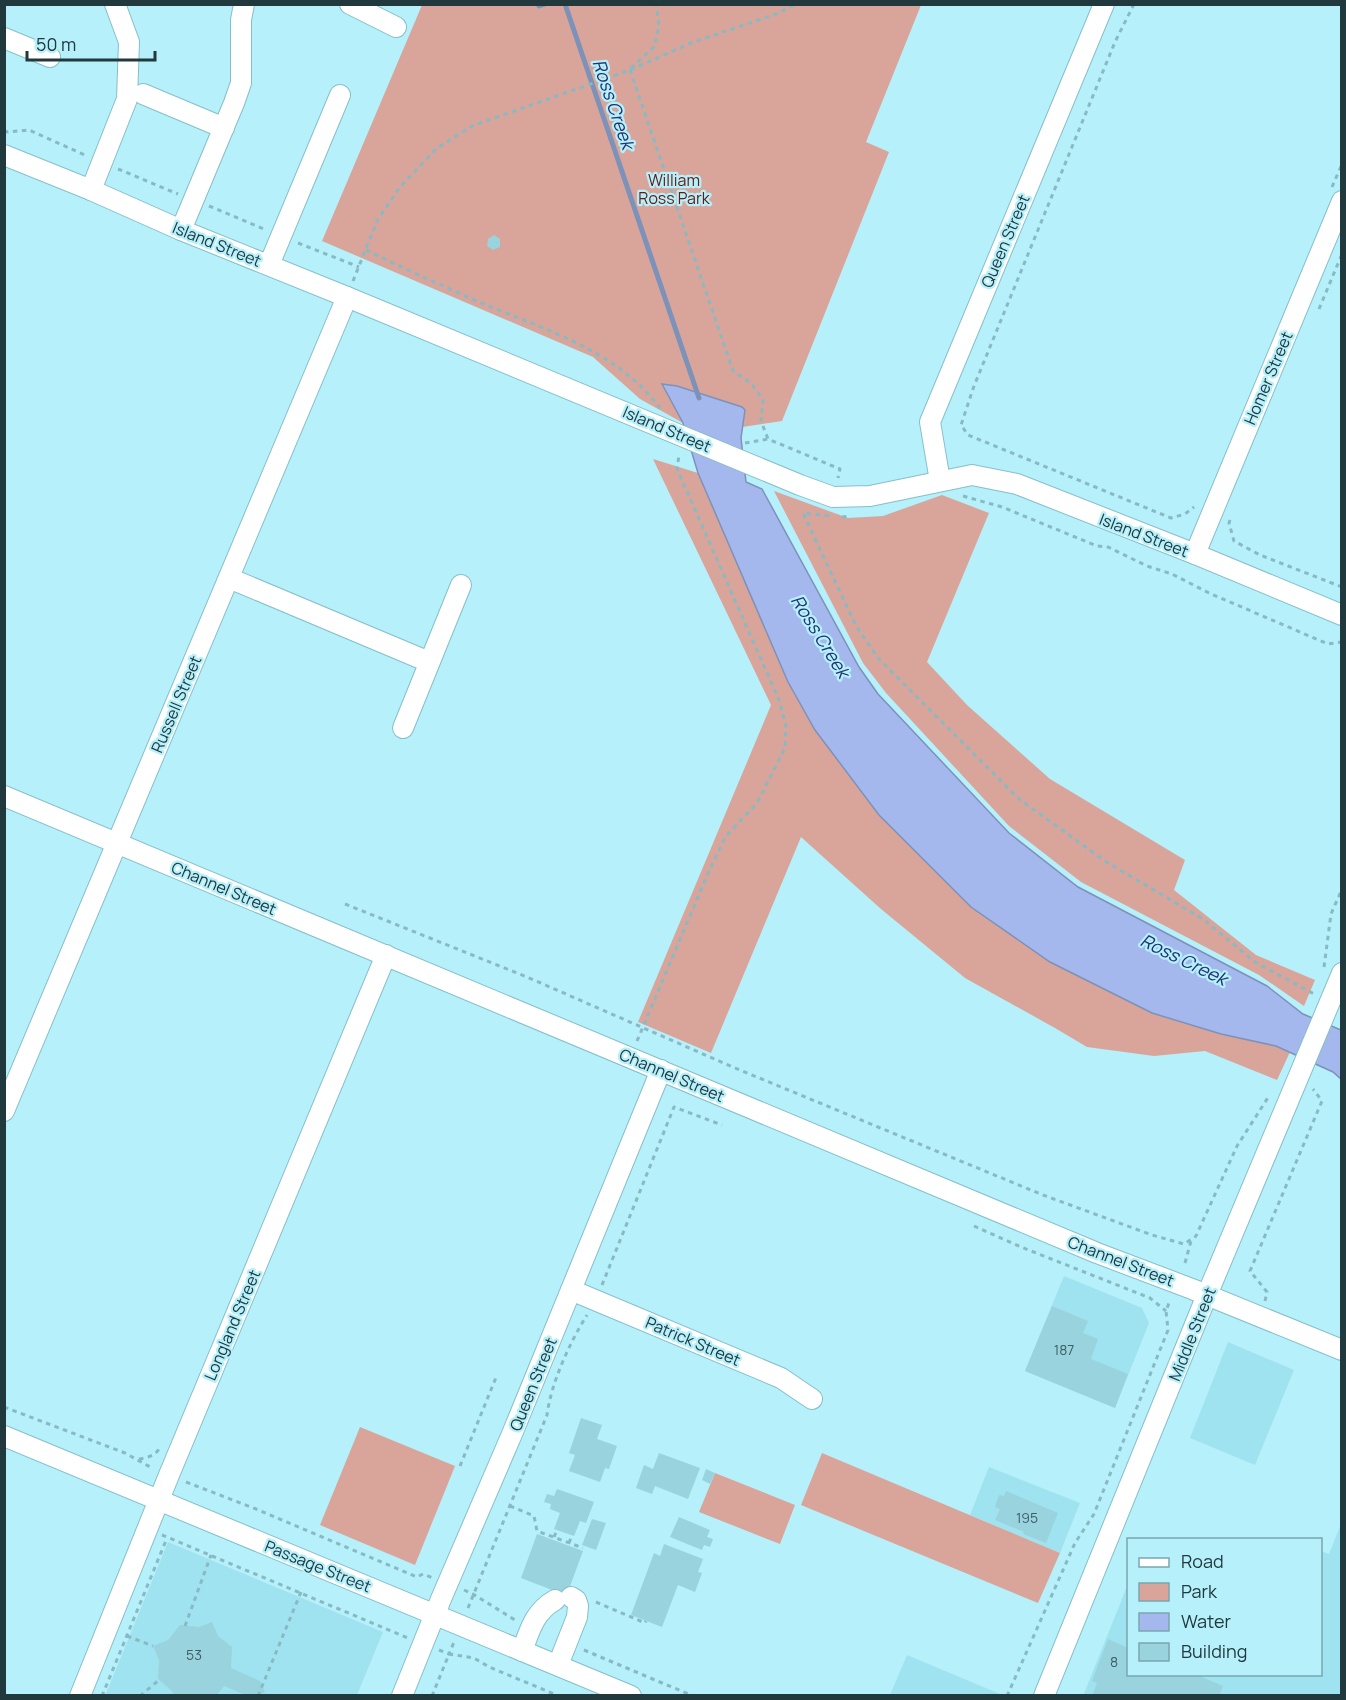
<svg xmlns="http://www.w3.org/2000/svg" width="1346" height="1700" viewBox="0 0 1346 1700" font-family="Manrope,sans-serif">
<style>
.built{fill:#a0e3f0}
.green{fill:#d9a59b}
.water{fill:#a5b8ee;stroke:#7d92b9;stroke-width:1.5}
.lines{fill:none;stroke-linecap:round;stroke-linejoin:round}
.stream{stroke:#7d92b9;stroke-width:5}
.building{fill:#99d3de}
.minor-casing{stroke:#86bfca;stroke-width:22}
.path{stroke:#89b9c2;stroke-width:3;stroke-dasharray:4.5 4.5;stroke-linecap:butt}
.minor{stroke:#fff;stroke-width:20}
.labels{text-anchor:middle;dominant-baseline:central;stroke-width:4.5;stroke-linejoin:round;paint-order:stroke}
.number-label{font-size:14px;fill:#3f5f65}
.park-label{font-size:16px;fill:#671a11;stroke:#b5f0fb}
.street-label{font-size:16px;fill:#21383d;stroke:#b5f0fb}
.water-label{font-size:18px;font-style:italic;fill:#233271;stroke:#b5f0fb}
</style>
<rect width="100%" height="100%" fill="#b5f0fb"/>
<g class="built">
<path d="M1064 1276 1142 1308 1149 1323 1115 1408 1025 1371Z"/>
<path d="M1228 1342 1294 1370 1255 1465 1190 1438Z"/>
<path d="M989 1467 1080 1503 1060 1553 970 1515Z"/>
<path d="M1341 1524V1695L1083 1696 1128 1584V1674H1320L1321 1551 1329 1554Z"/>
<path d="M168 1542 383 1632 357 1695 105 1696Z"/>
<path d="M907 1655 1000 1694V1695H890Z"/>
</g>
<g class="green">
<path d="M422 5H921L866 142 889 152 782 421 742 427 745 410 677 386 663 385 683 423 640 399 593 357 322 241Z"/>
<path d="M653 459 698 473 788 682 815 730 877 812 1050 962 1152 1013 1221 1034 1276 1046 1290 1052 1277 1080 1205 1051 1154 1056 1087 1047 1055 1028 965 978 881 909 801 837 711 1053 638 1022 771 705Z"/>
<path d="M774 491 848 518 883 516 942 495 989 513 927 662 967 705 1050 779 1185 860 1174 890 1256 955 1315 980 1304 1006 1259 975 1081 882 1009 826 886 693 863 663Z"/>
<path d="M360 1427 455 1466 415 1565 320 1525Z"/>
<path d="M822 1453 1060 1553 1038 1603 801 1505Z"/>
<path d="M715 1473 795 1505 780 1544 699 1512Z"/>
</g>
<path class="water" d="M662 384 677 386 742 407 745 410 741 438 746 482 762 489 859 667 878 694 1009 833 1078 887 1267 986 1303 1014 1341 1030V1079L1333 1072 1276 1046 1221 1034 1152 1013 1050 962 971 907 879 815 815 730 788 682 698 473 683 423Z"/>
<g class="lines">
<g class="stream">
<path d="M565 4 699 398"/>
<path d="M539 6 545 4"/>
</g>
</g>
<g class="building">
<path d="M494 235 500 239V247L493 250 487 246 488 239Z"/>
<path d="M1052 1306 1088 1321 1083 1333 1098 1339 1091 1359 1128 1374 1115 1408 1025 1371Z"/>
<path d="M581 1418 602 1425 597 1439 617 1446 609 1469 605 1468 600 1482 569 1471 575 1455 569 1453Z"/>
<path d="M659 1453 700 1468 688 1499 655 1486 652 1494 636 1488 644 1465 653 1469Z"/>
<path d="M706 1469 715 1473 710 1484 702 1480Z"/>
<path d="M557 1489 594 1502 586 1523 580 1521 574 1536 554 1529 560 1513 550 1509 551 1504 544 1502 547 1494 554 1496Z"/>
<path d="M1006 1491 1058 1513 1046 1543 1023 1534 1024 1532 995 1520 1000 1509 995 1507 999 1495 1004 1496Z"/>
<path d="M679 1517 710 1530 707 1537 713 1539 710 1547 704 1545 702 1550 670 1537Z"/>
<path d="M592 1519 606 1523 596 1550 582 1545Z"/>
<path d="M537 1534 583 1551 569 1589 572 1601 557 1606 552 1590 521 1578Z"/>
<path d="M664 1544 703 1559 698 1572 702 1573 695 1592 678 1585 662 1627 631 1615 654 1553 660 1556Z"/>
<path d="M212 1622 218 1636 232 1647 231 1668 260 1681 265 1692 257 1696H248L224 1686 216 1696H174L172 1691 158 1679 159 1660 153 1646 168 1640 180 1625 199 1627Z"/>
<path d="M1108 1639 1128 1648V1674H1195L1223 1686 1219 1696H1092L1097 1683 1092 1681Z"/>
</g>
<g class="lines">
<defs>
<g id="minor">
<path d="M350 4 396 27"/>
<path d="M4 38 50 57"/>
<path d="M143 94 224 128"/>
<path d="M4 155 91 190 181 230 347 297 800 485 833 497 870 496 972 475 1017 484 1195 554 1342 615"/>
<path d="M91 190 127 99 129 42 115 4"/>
<path d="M181 230 234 103 241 83V20L244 4"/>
<path d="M269 265 340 95"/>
<path d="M940 481 930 422 1104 4"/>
<path d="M1195 554 1342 201"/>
<path d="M229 578 429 662"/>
<path d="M403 728 461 585"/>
<path d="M4 796 1097 1253 1192 1289 1342 1350"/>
<path d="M4 1111 347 297"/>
<path d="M571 1290 781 1378 812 1399"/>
<path d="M4 1436 631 1696"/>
<path d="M522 1651C530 1630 534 1612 555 1600"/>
<path d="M558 1665 577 1617 578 1606 576 1600 571 1597"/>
<path d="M80 1696 169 1475 386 955"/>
<path d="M402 1696 441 1599 512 1434 661 1070"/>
<path d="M1044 1696 1207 1295 1342 973"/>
</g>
</defs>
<use href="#minor" class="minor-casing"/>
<g class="path">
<path d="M1134 4 1115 42 974 386 961 425 968 435 1171 518 1185 514 1194 507"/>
<path d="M631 68 654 47 659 26 656 4"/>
<path d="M630 70 733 371 751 383 763 400 761 421 768 439 840 469 838 478"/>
<path d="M4 131 8 132 29 130 87 156"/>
<path d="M118 169 178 194"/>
<path d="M1332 187 1342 164"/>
<path d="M209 206 264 229"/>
<path d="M298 243 359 267"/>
<path d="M366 250C403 268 441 285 479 302 543 329 617 350 660 408"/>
<path d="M353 281 377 221 400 187 436 149 472 126 630 70 691 43 776 14 796 4"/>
<path d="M1319 309 1342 254"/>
<path d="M745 443 768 439"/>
<path d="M963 496 1002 507 1097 546 1108 547 1147 566 1172 574 1209 593 1328 644 1342 642"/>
<path d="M829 516 803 513 856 626 878 658 1019 799 1105 861 1203 919 1255 962 1314 994"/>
<path d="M842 517 851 516"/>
<path d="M1230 520 1229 523 1234 541 1260 555 1342 587"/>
<path d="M345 904 527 977 735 1068 1043 1195 1152 1235 1184 1244 1196 1236 1237 1146 1269 1096"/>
<path d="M1324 967 1331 914 1342 889"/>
<path d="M637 1041 709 871 726 836 757 803 785 748 786 726 779 700 677 469 679 455"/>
<path d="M974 1226 1021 1247 1150 1298 1166 1311"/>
<path d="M1185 1263 1191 1241"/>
<path d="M602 1285 674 1107 722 1125"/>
<path d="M1265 1301 1267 1292 1250 1271 1322 1101 1313 1089"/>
<path d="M4 1407 125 1453 152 1468"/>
<path d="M139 1459C146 1458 155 1456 159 1449"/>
<path d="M460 1466 497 1375"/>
<path d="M186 1482 256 1509 417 1577 423 1574 433 1578"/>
<path d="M510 1506 534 1516 537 1531 583 1548"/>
<path d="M162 1535 408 1638"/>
<path d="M554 1537 557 1530"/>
<path d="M569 1543 572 1535"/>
<path d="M464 1590 473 1594 515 1620"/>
<path d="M596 1602 645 1623 646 1621"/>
<path d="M468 1608 547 1415C551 1383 570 1342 587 1315"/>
<path d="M185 1626 211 1555"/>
<path d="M127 1636 153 1646"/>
<path d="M439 1650 449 1654 454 1642"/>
<path d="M584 1650 693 1696"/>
<path d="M102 1696 167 1538"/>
<path d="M140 1696 159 1680"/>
<path d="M258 1696 301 1592"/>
<path d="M432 1696 449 1654 474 1658 489 1667 559 1696"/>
<path d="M1007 1696 1075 1543 1094 1514 1168 1330 1166 1311 1170 1300"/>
</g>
<use href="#minor" class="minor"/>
</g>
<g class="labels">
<g class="number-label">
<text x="1064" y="1349">187</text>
<text x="1027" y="1517">195</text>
<text x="194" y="1654">53</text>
<text x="1114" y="1661">8</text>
</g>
<g class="park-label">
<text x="674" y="180">William<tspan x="674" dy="18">Ross Park</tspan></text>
</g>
<g class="street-label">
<text transform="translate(1005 241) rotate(-67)">Queen Street</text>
<text transform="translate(217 244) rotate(22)">Island Street</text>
<text transform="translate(1268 378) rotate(-67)">Homer Street</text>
<text transform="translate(667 429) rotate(23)">Island Street</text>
<text transform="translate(1144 535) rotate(21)">Island Street</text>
<text transform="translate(176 704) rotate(-67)">Russell Street</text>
<text transform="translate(224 888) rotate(23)">Channel Street</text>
<text transform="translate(672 1075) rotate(23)">Channel Street</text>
<text transform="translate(1121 1261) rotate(21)">Channel Street</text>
<text transform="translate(232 1325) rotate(-67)">Longland Street</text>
<text transform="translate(1192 1334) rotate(-68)">Middle Street</text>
<text transform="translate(693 1341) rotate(23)">Patrick Street</text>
<text transform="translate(533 1384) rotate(-68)">Queen Street</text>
<text transform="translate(318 1566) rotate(22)">Passage Street</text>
</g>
<g class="water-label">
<text transform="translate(614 104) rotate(71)">Ross Creek</text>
<text transform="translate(821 636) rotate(58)">Ross Creek</text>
<text transform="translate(1184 959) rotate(26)">Ross Creek</text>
</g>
</g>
<rect width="1346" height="1700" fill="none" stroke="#21383d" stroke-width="12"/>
<rect x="1127" y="1538" width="195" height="138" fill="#b5f0fb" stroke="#7aa6af" stroke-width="1.5"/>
<rect x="1139" y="1558" width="30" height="9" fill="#ffffff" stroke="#7aa6af" stroke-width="1.5"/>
<text x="1181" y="1568" font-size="18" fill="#21383d">Road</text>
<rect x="1139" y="1583" width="30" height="18" fill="#d9a59b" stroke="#7aa6af" stroke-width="1.5"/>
<text x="1181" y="1598" font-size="18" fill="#21383d">Park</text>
<rect x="1139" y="1613" width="30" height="18" fill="#a5b8ee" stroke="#7aa6af" stroke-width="1.5"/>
<text x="1181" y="1628" font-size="18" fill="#21383d">Water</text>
<rect x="1139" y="1643" width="30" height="18" fill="#99d3de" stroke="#7aa6af" stroke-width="1.5"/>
<text x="1181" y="1658" font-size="18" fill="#21383d">Building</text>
<path d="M27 51v9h128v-9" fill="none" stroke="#21383d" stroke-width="3"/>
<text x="36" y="51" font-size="18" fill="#21383d" stroke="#b5f0fb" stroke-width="4.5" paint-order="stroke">50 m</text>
</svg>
